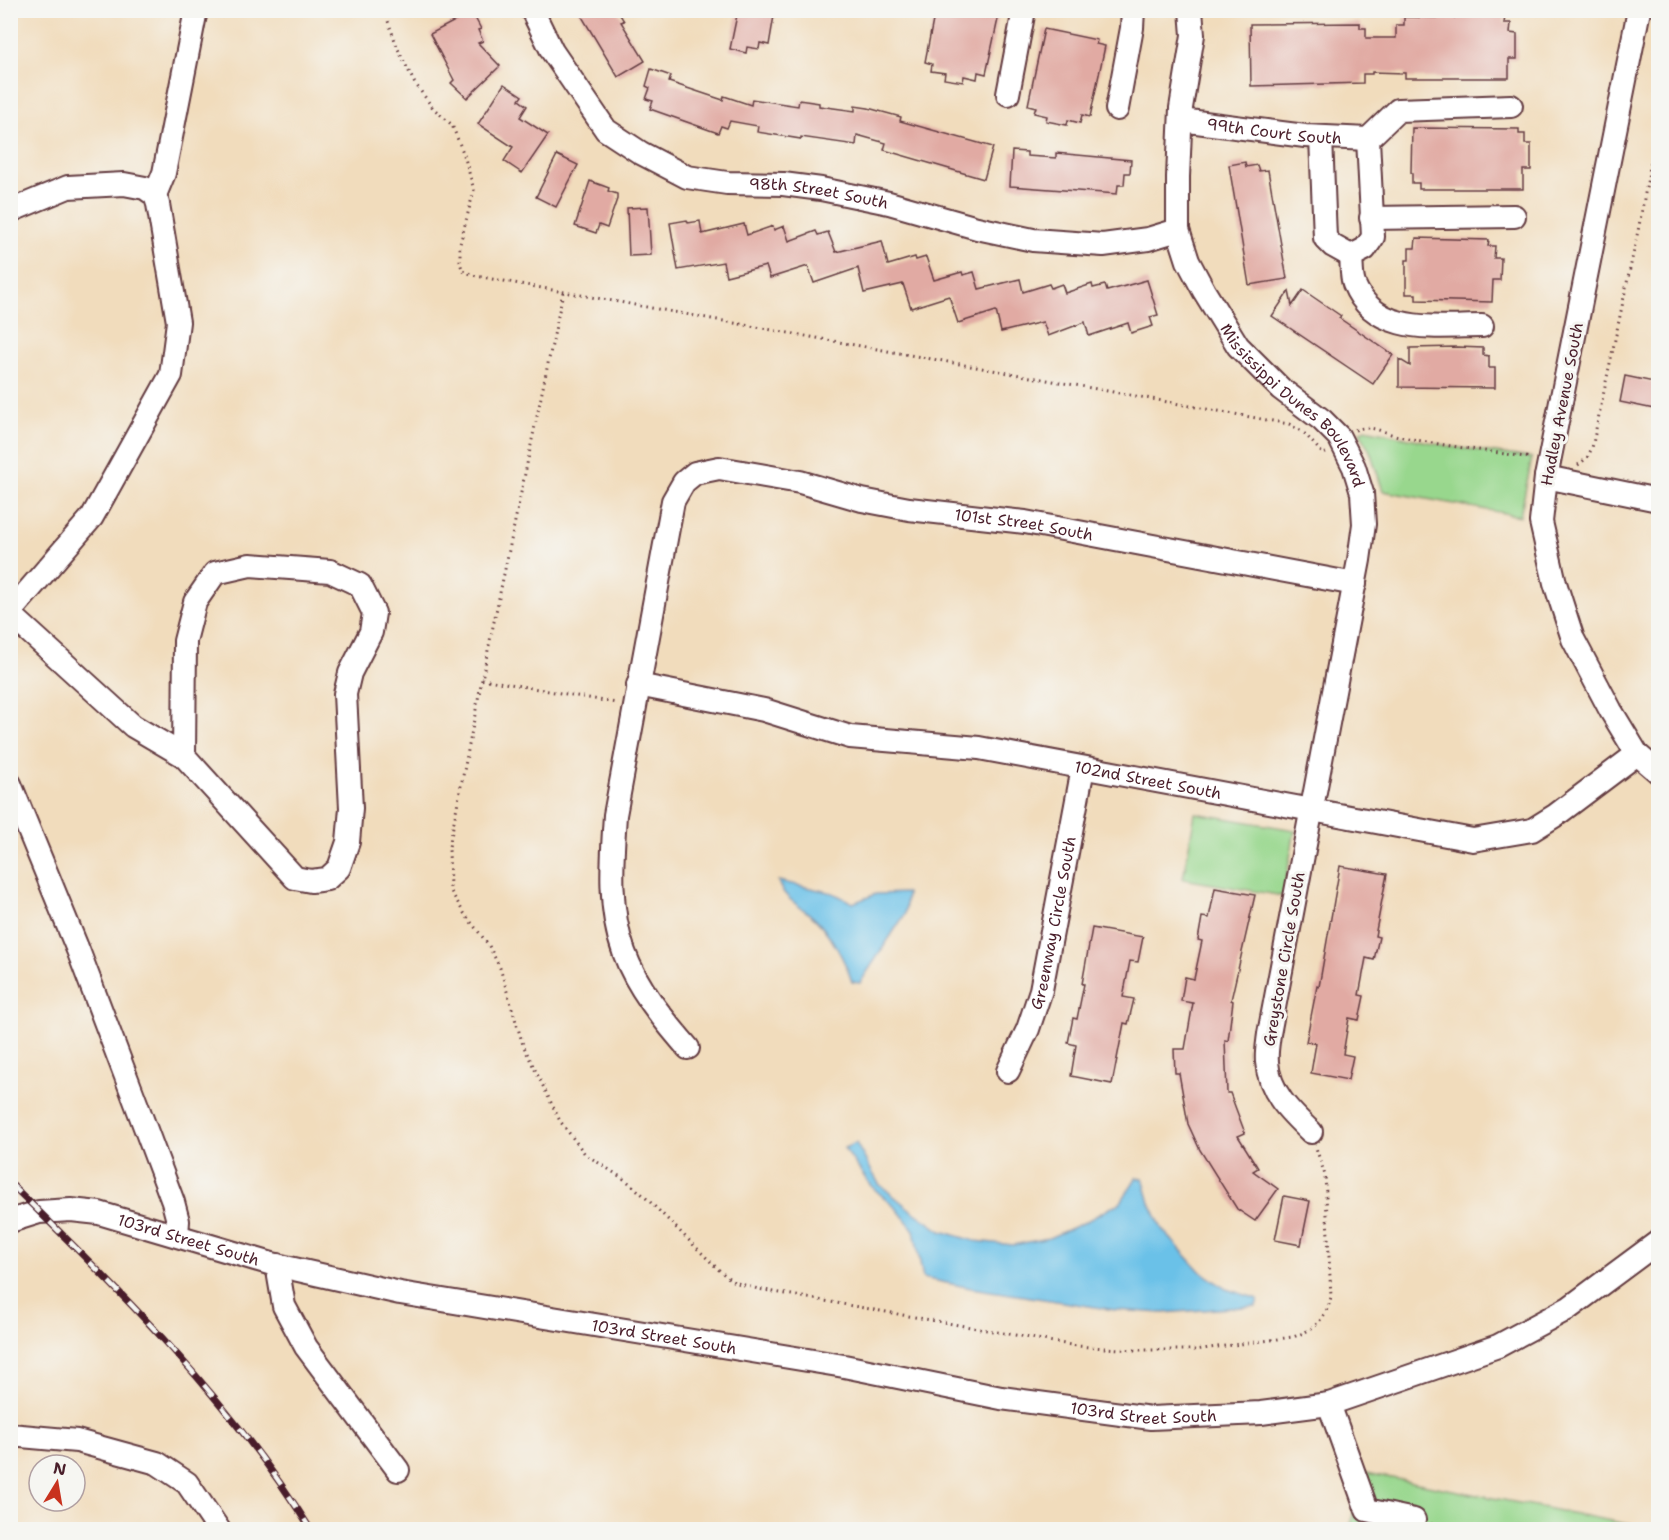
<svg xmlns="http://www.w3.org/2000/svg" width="1669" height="1540" viewBox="0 0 1669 1540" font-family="'Shantell Sans',sans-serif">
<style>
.green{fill:#98d78d;stroke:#717b5c;stroke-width:1.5}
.water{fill:#6bc1e8;stroke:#5a708a;stroke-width:1.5}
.building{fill:#e1aaa3}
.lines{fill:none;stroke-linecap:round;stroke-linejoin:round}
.minor-casing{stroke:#633b41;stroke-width:26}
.path{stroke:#633b41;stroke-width:3;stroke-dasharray:1.5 4.5;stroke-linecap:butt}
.minor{stroke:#fff;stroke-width:22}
.rail-casing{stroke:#4a1f2b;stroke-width:7}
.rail{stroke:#f6f6f2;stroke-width:4.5;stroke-dasharray:14;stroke-linecap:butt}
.labels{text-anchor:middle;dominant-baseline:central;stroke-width:6;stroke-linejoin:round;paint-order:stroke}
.street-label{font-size:16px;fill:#4a1f2b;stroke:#f6f6f2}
</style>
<rect width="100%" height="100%" fill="#f6f6f2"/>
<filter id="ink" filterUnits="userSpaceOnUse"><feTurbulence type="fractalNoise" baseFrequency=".0167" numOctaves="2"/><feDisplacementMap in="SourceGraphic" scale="12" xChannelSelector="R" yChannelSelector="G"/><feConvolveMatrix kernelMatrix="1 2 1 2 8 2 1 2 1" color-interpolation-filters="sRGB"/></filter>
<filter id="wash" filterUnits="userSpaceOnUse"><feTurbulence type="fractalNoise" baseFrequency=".008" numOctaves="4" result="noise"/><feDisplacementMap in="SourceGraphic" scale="24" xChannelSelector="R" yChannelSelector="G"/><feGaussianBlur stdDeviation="1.35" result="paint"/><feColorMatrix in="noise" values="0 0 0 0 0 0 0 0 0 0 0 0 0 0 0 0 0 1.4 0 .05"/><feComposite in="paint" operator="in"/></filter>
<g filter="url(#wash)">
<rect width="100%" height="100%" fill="#f1dcbc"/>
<g class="green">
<path d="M1365 429 1453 447 1532 458 1520 516 1383 491 1370 451 1360 432Z"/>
<path d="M1195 813 1295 830 1283 896 1183 879Z"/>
<path d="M1361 1472 1652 1529 1350 1530Z"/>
</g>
<g class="water">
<path d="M778 881 833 893 853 903 876 894 907 893 905 914 860 983 852 982C845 960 832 937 817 921 803 906 784 901 778 881Z"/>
<path d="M856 1143 879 1184 911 1210 941 1231 975 1241 1013 1245 1049 1238 1085 1222 1121 1202 1136 1178H1143L1150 1203 1162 1229 1200 1271 1226 1289 1258 1299 1256 1306 1163 1313 1115 1310 971 1288 923 1278 914 1230 897 1209 871 1186 844 1148Z"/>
</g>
<g id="blocks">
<g class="building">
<path d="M578 10H617L624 21 621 22 645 61 618 77Z"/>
<path d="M738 10H775L769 45 760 43 759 49 747 47 746 53 730 49Z"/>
<path d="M935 10H1000L986 74 978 72 977 79 964 76 963 82 944 79 945 73 931 71 932 64 925 62Z"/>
<path d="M472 12 481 29 478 30 483 41 478 43 500 66 467 98 451 83 454 80 430 34Z"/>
<path d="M1454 16 1505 17 1504 23H1511L1510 33 1517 34V59H1509V78H1405V73L1372 72V74H1363V83L1251 86 1250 24 1360 23V28H1366V38H1396V25H1404V17L1454 18Z"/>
<path d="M1044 29 1097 40 1096 44 1105 46 1090 117 1082 115 1080 123 1068 120 1067 125 1046 121 1047 116 1034 113 1036 107 1028 105Z"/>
<path d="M651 69 671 76 669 82 723 100 724 96 751 105 752 99 798 106 799 100 819 103V106L855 111V106L868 108 901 117 900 121 993 147 984 179 884 150 886 143 857 135 856 145 801 137V139L757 132 758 126 730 121 727 128 721 126 718 133 650 109 653 101 646 99 650 88 646 86Z"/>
<path d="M504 84 522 96 519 100 527 106 520 117 548 135 522 173 504 161 513 147 478 124Z"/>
<path d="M1412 128 1519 129V134H1525V144H1531V170H1523V189H1419V183H1412V173H1411Z"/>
<path d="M1012 151 1027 152V156L1056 158V153L1131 160 1130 173H1125L1124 185H1118L1117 194 1010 186Z"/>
<path d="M557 155 578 165 556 207 536 197Z"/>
<path d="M1245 162 1246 167 1257 165 1259 171 1268 170 1287 279 1249 285 1229 165Z"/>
<path d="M590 181 609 188 608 191 617 194V199L607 228 599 225 596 233 575 226Z"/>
<path d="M648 207 651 255 629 256 627 208Z"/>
<path d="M687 220 688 223 700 221 702 234 744 224 747 235 773 226 774 230 784 226 789 241 816 231 818 235 828 232 836 252 882 241 888 265 915 257 916 260 926 257 934 280 962 272 963 275 974 272 979 289 1020 279 1023 292 1049 284 1051 288 1062 284 1065 293 1092 284 1093 288 1105 285 1107 291 1147 280 1158 315 1150 317 1153 326 1131 333 1128 323 1089 336 1085 322 1048 336 1043 322 1001 332 996 311 958 323 949 296 911 308 903 284 864 293 858 268 814 283 808 266 770 278 766 266 726 276 723 262 678 270 670 223Z"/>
<path d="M1416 238 1489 240 1488 246H1495L1494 258H1501L1500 280H1493L1492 302 1416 300V294H1406V260H1409V248H1415Z"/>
<path d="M1303 290 1341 316 1339 318 1393 355 1373 384 1272 316 1289 291 1292 306Z"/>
<path d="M1457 347 1483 348V355L1489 356V368H1495V388L1399 387V359L1410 366V348Z"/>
<path d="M1625 376 1659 383V410L1620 402Z"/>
<path d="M1340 866 1387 874 1375 936 1379 937 1374 960 1366 958 1359 995 1364 996 1359 1020 1349 1018 1343 1054 1353 1056 1348 1080 1311 1073 1316 1043 1306 1042 1317 986 1319 987Z"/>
<path d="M1215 888 1255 895 1231 1000 1233 1001 1228 1041 1225 1040 1227 1093H1230L1245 1133 1238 1136 1258 1168 1253 1171 1278 1189 1255 1221 1237 1209 1200 1150 1188 1124 1179 1073H1175L1174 1049H1185L1193 1003 1181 1001 1185 977 1194 979 1202 941 1198 940 1202 917 1209 918Z"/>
<path d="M1092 928 1143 937 1138 962 1130 961 1123 997 1134 999 1128 1024 1124 1023 1112 1084 1071 1076 1076 1045 1068 1043 1073 1018 1077 1019 1084 984H1082Z"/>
<path d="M1284 1196 1310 1201 1301 1245 1275 1240Z"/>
</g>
</g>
</g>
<g filter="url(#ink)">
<use href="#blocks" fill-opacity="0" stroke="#633b41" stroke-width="1.5"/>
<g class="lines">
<defs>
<g id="minor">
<path id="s1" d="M532 10 552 51 606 130 641 153 687 177 727 183 783 184 821 189 889 203 977 228 1033 240 1103 245 1148 239 1178 230"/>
<path id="s2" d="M1191 10 1193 35 1181 108 1178 177V230L1188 261 1204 291 1238 346 1281 389 1322 420 1339 437 1354 467 1362 493 1364 524 1359 560 1269 1034C1268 1043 1266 1053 1267 1062 1269 1092 1290 1112 1311 1132"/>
<path d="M1639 10 1546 477 1541 522 1555 583 1573 639 1611 711 1637 754 1658 772"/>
<path d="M1008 94 1024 10"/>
<path d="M1117 109 1132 28 1133 10"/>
<path id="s3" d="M1181 120 1305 136 1368 139"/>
<path d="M1321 137 1325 238 1333 246 1351 256"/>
<path d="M155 195 164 173 196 10"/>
<path d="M10 211 68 187 124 184 145 188 155 195 158 204 178 322 171 375 92 517 10 612"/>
<path d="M1371 218 1514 216"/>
<path d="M1351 256 1365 249 1373 237 1368 139 1398 110 1511 106"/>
<path d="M1351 256C1352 265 1351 276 1354 284 1375 336 1437 326 1482 326"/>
<path d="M1546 477 1658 500"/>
<path d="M10 614 133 726 184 756 295 878 311 881 327 879 339 868 348 842 351 808 345 694 350 673 371 632 374 613 360 585 330 571 250 565 215 573 195 602 185 641 184 756"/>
<path id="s4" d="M638 685 764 710 850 737 979 748 1473 840 1532 830 1556 815 1637 754"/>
<path d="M10 784 78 950 136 1103 173 1202 178 1221 177 1235"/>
<path id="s5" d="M688 1048C663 1019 637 988 624 952 608 909 612 859 615 815L673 501 684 482 695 473 719 468 800 482 862 500 909 509 1025 522 1355 584"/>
<path id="s6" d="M1008 1071 1028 1029 1041 990 1083 768"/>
<path id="s7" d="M10 1221 39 1212 71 1210 99 1213 272 1264 400 1293 844 1366 1001 1398 1151 1418 1261 1413 1329 1404 1405 1378 1498 1346 1569 1308 1658 1242"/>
<path d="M277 1265 284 1306 306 1347 398 1470"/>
<path d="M1329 1404 1367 1510 1414 1520"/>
<path d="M10 1435 77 1441 157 1463 187 1483 219 1530"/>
</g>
</defs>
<use href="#minor" class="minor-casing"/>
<g class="path">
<path d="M384 10 398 49 414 82 433 108 452 125 464 155 474 190 460 244V263L463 271 476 276 1289 424 1305 434 1323 454 1326 453"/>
<path d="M563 292 482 679 449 847 450 890 464 913 488 944 500 968 523 1045 560 1121 585 1154 627 1181 643 1195 721 1272 734 1282 758 1289 1076 1346 1134 1350H1195L1293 1337C1314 1330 1326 1319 1331 1297L1325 1175 1316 1148"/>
<path d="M1355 430C1368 425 1378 430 1391 434 1437 446 1484 450 1531 458"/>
<path d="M1578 465 1587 458 1592 448 1638 231 1658 124"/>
<path d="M482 679 616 703"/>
<path d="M1431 1524 1449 1528 1493 1530"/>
<path d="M1542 1530H1570"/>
</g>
<use href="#minor" class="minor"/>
<defs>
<path id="rail" d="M10 1183C119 1290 230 1399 311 1530"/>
</defs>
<use href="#rail" class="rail-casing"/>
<use href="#rail" class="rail"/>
</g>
</g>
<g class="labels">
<g class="street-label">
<text stroke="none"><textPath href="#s3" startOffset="94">99th Court South</textPath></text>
<text stroke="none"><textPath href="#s1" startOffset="368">98th Street South</textPath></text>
<text transform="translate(1562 404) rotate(-79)">Hadley Avenue South</text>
<text stroke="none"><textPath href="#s2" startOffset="435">Mississippi Dunes Boulevard</textPath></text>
<text stroke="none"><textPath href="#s5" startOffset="945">101st Street South</textPath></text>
<text stroke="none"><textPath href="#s4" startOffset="520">102nd Street South</textPath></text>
<text stroke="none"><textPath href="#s6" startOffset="156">Greenway Circle South</textPath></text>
<text transform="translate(1284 959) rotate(-80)">Greystone Circle South</text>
<text stroke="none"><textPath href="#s7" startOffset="184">103rd Street South</textPath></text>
<text stroke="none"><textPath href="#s7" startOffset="670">103rd Street South</textPath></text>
<text stroke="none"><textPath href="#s7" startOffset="1156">103rd Street South</textPath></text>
</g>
</g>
<rect width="1669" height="1540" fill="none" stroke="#f6f6f2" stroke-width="36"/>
<g transform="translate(57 1483) rotate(11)"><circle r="28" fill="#f6f6f2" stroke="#b1a0a2" stroke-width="1.5"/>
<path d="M0-4.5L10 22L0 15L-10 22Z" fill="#c8321e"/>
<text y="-9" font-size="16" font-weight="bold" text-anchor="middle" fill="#4a1f2b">N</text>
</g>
</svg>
